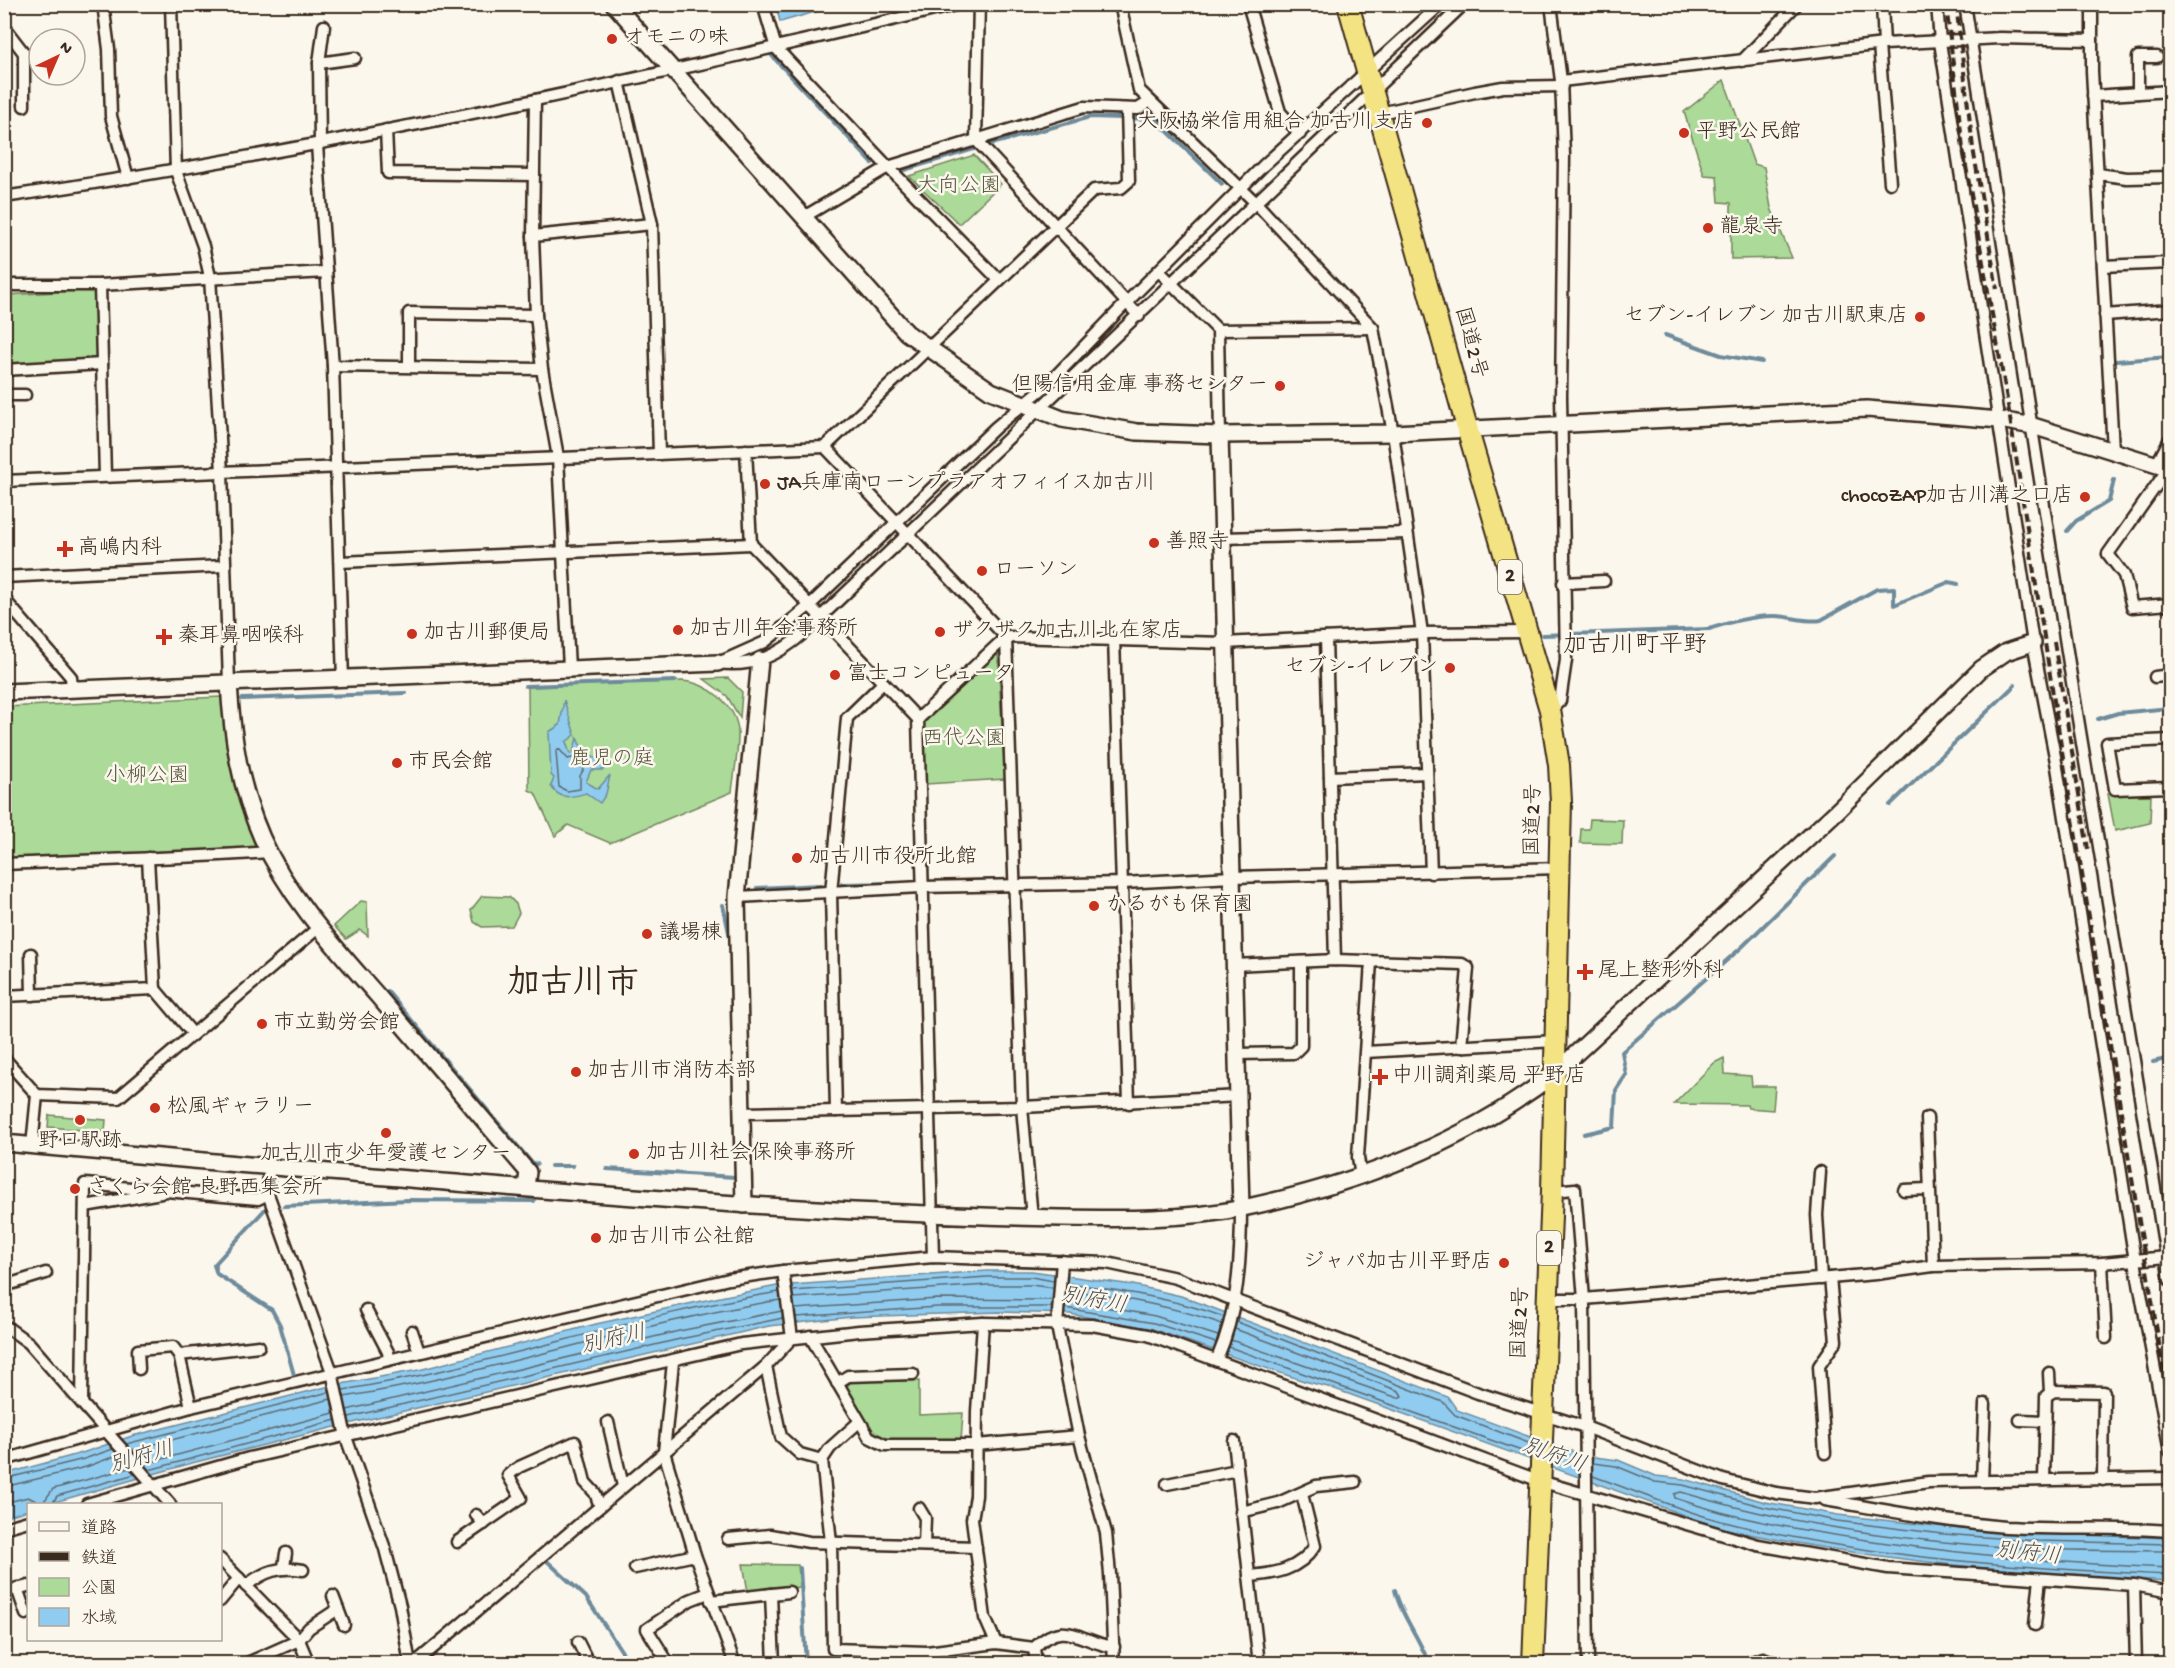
<svg xmlns="http://www.w3.org/2000/svg" width="2175" height="1668" font-family="'Gochi Hand','Klee One',sans-serif">
  <style>
    .green { fill: #abda99; stroke: #73825c; stroke-width: 1.5 }
    .water { fill: #90ccf0; stroke: #6e8b9c; stroke-width: 1.5 }
    .lines { fill: none; stroke-linecap: round; stroke-linejoin: round }
    .shore { stroke: #5d6b72; stroke-width: 1.5 }
    .stream { stroke: #6e8b9c; stroke-width: 4 }
    .street-casing { stroke: #3b2a1e; stroke-width: 15 }
    .secondary-casing { stroke: #3b2a1e; stroke-width: 20 }
    .highway-casing { stroke: #3b2a1e; stroke-width: 24 }
    .street { stroke: #fbf7ec; stroke-width: 10 }
    .secondary { stroke: #fbf7ec; stroke-width: 15 }
    .highway { stroke: #f4e382; stroke-width: 20 }
    .rail { stroke: #3b2a1e; stroke-width: 4; stroke-dasharray: 9 4.5; stroke-linecap: butt }
    .poi-dot { fill: #c8321e; stroke: #fbf7ec; stroke-width: 2 }
    .labels { text-anchor: middle; dominant-baseline: central; stroke-width: 5; stroke-linejoin: round; paint-order: stroke }
    .shield { fill: #fbf7ec; stroke: #75685c; stroke-width: 1.5 }
    .shield-label { font-size: 20px; font-weight: bold; fill: #3b2a1e }
    .poi-label { font-size: 21px; fill: #3b2a1e; stroke: #fbf7ec; text-anchor: start }
    .park-label { font-size: 21px; fill: #57563d; stroke: #fbf7ec }
    .street-label { font-size: 21px; fill: #3b2a1e; stroke: #fbf7ec }
    .water-label { font-size: 22px; font-style: italic; fill: #505252; stroke: #fbf7ec }
    .quarter-label { font-size: 24px; fill: #3b2a1e; stroke: #fbf7ec }
    .town-label { font-size: 33px; font-weight: bold; fill: #3b2a1e; stroke: #fbf7ec }
  </style>
  <rect width="100%" height="100%" fill="#fbf7ec"/>
  <filter id="ink" filterUnits="userSpaceOnUse"><feTurbulence type="fractalNoise" baseFrequency=".0167" numOctaves="2"/><feDisplacementMap in="SourceGraphic" scale="12" xChannelSelector="R" yChannelSelector="G"/><feConvolveMatrix kernelMatrix="1 2 1 2 8 2 1 2 1" color-interpolation-filters="sRGB"/></filter>
  <g filter="url(#ink)">
    <!-- green -->
    <g class="green">
      <path d="M1724,80l30,84 10,3 7,41 21,50 -61,1v-56l-12,-1 -2,-26 -13,-1 -20,-63z"/>
      <path d="M974,155l27,29 -42,40 -50,-48z"/>
      <path d="M92,290l4,5 2,65 -92,5v-70z"/>
      <path d="M998,654l7,125 -79,5 -2,-61z"/>
      <path d="M728,678l14,14 -2,26 -13,-22 -23,-17z"/>
      <path d="M683,681c25,2 53,24 55,50 1,19 -4,42 -6,61l-122,51 -42,-18 -13,11 -20,-43 -6,-3 -1,-103z"/>
      <path d="M221,697l15,85 23,62 -4,5 -250,10 -1,-152z"/>
      <path d="M2108,794l43,1 -1,28 -35,8z"/>
      <path d="M1590,819l33,1 -1,24 -42,-1 1,-14h8z"/>
      <path d="M482,896l27,1 7,7 3,9 -7,13 -30,1 -8,-5 -3,-12z"/>
      <path d="M361,901l6,1 1,34 -8,-6 -14,9 -12,-13z"/>
      <path d="M1724,1058l1,16 26,2 1,10h23l-2,24 -25,-2 -1,-3 -73,-1 40,-41z"/>
      <path d="M49,1115l57,5 -1,12 -57,-5z"/>
      <path d="M853,1380l66,1v34l44,-2 -2,28h-74l-16,-10 -25,-44z"/>
      <path d="M743,1564l55,1 2,22 -52,5z"/>
    </g>
    <!-- water -->
    <g class="water">
      <path d="M776,5h52l1,3 -49,14z"/>
      <path d="M564,700l11,35 -9,7 4,12 3,-1 4,-15c5,16 18,17 28,29l-2,3h-12l-5,12 12,7 12,-14 -4,19 -6,9 -14,-10c-14,4 -26,8 -35,-7l3,-8 -3,-3 -2,-43 11,-7z"/>
      <path d="M987,1271h45l101,14 48,11 267,101 9,13 103,38 34,9 24,3 38,16 28,3 81,23 73,13 143,16 189,7v43c-152,-8 -304,-20 -453,-54l-385,-139 -28,-7 -152,-52 -82,-15 -71,-2 -148,5 -82,9 -438,102 -139,35 -144,41h-20v6l-23,7v-43l77,-21 50,-17 198,-50 89,-16 177,-46 129,-28 52,-10z"/>
    </g>
    <g class="lines">
      <!-- shore -->
      <g class="shore">
        <path d="M559,749l9,10 12,-3 7,7 -7,13v13l-13,2 -8,-4 -3,-35z"/>
        <path d="M1067,1283c54,8 105,15 157,34"/>
        <path d="M1067,1290c53,8 104,15 155,34"/>
        <path d="M792,1291l195,-14h44l23,4"/>
        <path d="M793,1298l195,-13h43l22,3"/>
        <path d="M1066,1300l89,16 63,20"/>
        <path d="M1065,1308l89,15 62,20"/>
        <path d="M795,1309l142,-10 115,1"/>
        <path d="M796,1317l141,-10h115"/>
        <path d="M1237,1322l206,80 12,13 76,29"/>
        <path d="M1231,1340l167,58 4,-2 -3,-5 -164,-62"/>
        <path d="M1229,1347l301,107"/>
        <path d="M343,1390c147,-23 288,-75 436,-98"/>
        <path d="M344,1397c148,-23 289,-74 436,-97"/>
        <path d="M347,1410l332,-79 103,-20"/>
        <path d="M349,1417l331,-78 103,-21"/>
        <path d="M126,1444l203,-52"/>
        <path d="M132,1450l199,-51"/>
        <path d="M1593,1463l23,3 39,16 28,3 81,22 73,14 106,13 95,7 132,3"/>
        <path d="M144,1464l190,-51"/>
        <path d="M149,1470l187,-50"/>
        <path d="M1593,1476c42,15 85,34 128,45 143,37 302,47 449,54"/>
        <path d="M4,1479l80,-20 29,-10"/>
        <path d="M4,1487l82,-20 32,-12"/>
        <path d="M4,1503l24,-6 14,7 11,-15 76,-21"/>
        <path d="M52,1504l5,-8 78,-22"/>
        <path d="M2170,1551c-44,-1 -88,0 -132,-2 -121,-6 -241,-22 -357,-57l-7,2 1,4c63,22 126,32 191,42 101,15 203,24 304,28"/>
      </g>
      <!-- stream -->
      <g class="stream">
        <path d="M772,56l100,107"/>
        <path d="M1132,118l24,2 66,64"/>
        <path d="M988,145l102,-28 31,1"/>
        <path d="M904,170l70,-21"/>
        <path d="M1665,335l56,20 41,7"/>
        <path d="M2116,361l54,-4"/>
        <path d="M2067,531l9,-10 33,-20 5,-21"/>
        <path d="M1483,627l20,1"/>
        <path d="M1543,635l166,-6c22,-7 42,-13 65,-13 16,0 33,7 47,4l56,-31 17,-1v17l55,-23 9,2"/>
        <path d="M525,686l150,-5"/>
        <path d="M242,699l164,-6"/>
        <path d="M2098,719l20,-6 52,-5"/>
        <path d="M1890,805l125,-120"/>
        <path d="M957,881l47,-1"/>
        <path d="M842,884l59,-1"/>
        <path d="M757,888l64,-3"/>
        <path d="M723,905l8,37"/>
        <path d="M387,991l145,172 5,1"/>
        <path d="M2153,1062l17,-4"/>
        <path d="M1584,1134l30,-7 2,-37 10,-15 -4,-23 120,-105 93,-91"/>
        <path d="M551,1166h22"/>
        <path d="M607,1169l128,8 4,-6"/>
        <path d="M268,1206l-54,59 3,9 55,36 8,15 14,50"/>
        <path d="M284,1206l124,-6 126,1"/>
        <path d="M547,1561l39,36 44,67"/>
        <path d="M800,1568l6,96"/>
        <path d="M1395,1590c6,26 25,48 34,74"/>
      </g>
      <!-- street casing -->
      <g class="street-casing">
        <g id="street">
          <path d="M103,4l6,45 2,67 17,62"/>
          <path d="M171,4l5,167 27,75 7,31 12,195 7,211"/>
          <path d="M763,4l13,44 112,119 110,112"/>
          <path d="M979,4l-3,136 163,176"/>
          <path d="M1120,4l19,86 117,113 117,125 20,105 29,200 9,240"/>
          <path d="M1248,4l32,108 20,22"/>
          <path d="M1882,4l2,40"/>
          <path d="M1937,4l3,38 93,601 24,124 78,494 35,191"/>
          <path d="M1965,4l105,666 100,610"/>
          <path d="M2092,4v67l21,379"/>
          <path d="M4,27l20,26v53"/>
          <path d="M1879,45l11,138"/>
          <path d="M1742,61l55,-57"/>
          <path d="M319,63l36,-5"/>
          <path d="M619,81l33,143 7,230"/>
          <path d="M1561,81l323,-37 116,-6 92,2"/>
          <path d="M2138,93v-36h19"/>
          <path d="M2093,96l77,-5"/>
          <path d="M535,100l-2,136 3,79 6,54 16,88 11,211"/>
          <path d="M1380,113l95,-21 28,-5 59,-1"/>
          <path d="M386,130l2,43 146,2"/>
          <path d="M320,144l-1,-81 5,-37"/>
          <path d="M317,145l16,221 10,314"/>
          <path d="M2098,174l29,4 43,-1"/>
          <path d="M4,197c322,-48 640,-118 956,-193"/>
          <path d="M802,218l86,-51 196,-60 54,2 11,-7"/>
          <path d="M533,236l119,-12"/>
          <path d="M2103,266l67,-3"/>
          <path d="M1159,271l59,59 2,105"/>
          <path d="M4,285h96l226,-13"/>
          <path d="M100,285l5,191"/>
          <path d="M2105,315l65,-5"/>
          <path d="M1218,330l155,-2"/>
          <path d="M333,366l209,3"/>
          <path d="M409,366v-53l127,2"/>
          <path d="M4,370l98,-6"/>
          <path d="M4,395h21"/>
          <path d="M825,447l181,190 16,470 10,111"/>
          <path d="M746,450l5,94 167,175 15,538"/>
          <path d="M2156,465l14,-26"/>
          <path d="M2168,469l-60,85 16,21 8,32 38,-3"/>
          <path d="M4,481l821,-34 269,-257 27,-2 8,-7 -2,-72"/>
          <path d="M1223,538l184,-5"/>
          <path d="M340,562l411,-18"/>
          <path d="M4,577l219,-11"/>
          <path d="M1563,583l41,-2"/>
          <path d="M4,599l67,78 1,12"/>
          <path d="M1114,638l15,465"/>
          <path d="M1326,638l9,322"/>
          <path d="M718,663c35,5 61,-8 87,-31l659,-628"/>
          <path d="M718,663l47,-21 44,-36 187,-179 51,-42 80,-83 137,-137 177,-161"/>
          <path d="M2155,677l15,-2"/>
          <path d="M1550,710l10,-9 6,-41 -5,-263 3,-242 -3,-74 -10,-77"/>
          <path d="M918,719l88,-82 218,6 198,-10 104,-1"/>
          <path d="M2170,740l-63,3 8,46 55,-2"/>
          <path d="M1330,777l97,-4"/>
          <path d="M4,864c89,-4 177,-6 265,-12"/>
          <path d="M737,897l184,-10 202,-4 109,-6 327,-9"/>
          <path d="M31,954l1,41"/>
          <path d="M1235,965l100,-5 127,4 6,4 -7,79"/>
          <path d="M155,989l38,45"/>
          <path d="M4,996l151,-7 -7,-131"/>
          <path d="M1366,1052l189,-11"/>
          <path d="M1238,1054l56,-1 7,-7v-84"/>
          <path d="M4,1058l33,37 81,3 200,-170"/>
          <path d="M836,1111l-5,-218 16,-175 36,-35"/>
          <path d="M744,1113l278,-6 218,-11"/>
          <path d="M1927,1118l6,148"/>
          <path d="M32,1146l5,-51"/>
          <path d="M269,1169l-1,25 64,178 14,65 39,112 15,57 10,58"/>
          <path d="M1820,1172l-3,43 4,64"/>
          <path d="M1361,1177l-3,-20 13,-195"/>
          <path d="M1904,1190l24,-1"/>
          <path d="M85,1206l76,-13"/>
          <path d="M1062,1261l-5,65 22,110 27,97 4,41 4,90"/>
          <path d="M2102,1263l4,75"/>
          <path d="M783,1271l9,67"/>
          <path d="M4,1286l42,-13"/>
          <path d="M1548,1299h36l-9,-110 -23,2"/>
          <path d="M366,1310l22,42 1,7"/>
          <path d="M983,1323l-6,88 -1,85 -4,23 13,99 11,25"/>
          <path d="M4,1325l25,18 141,161"/>
          <path d="M412,1331l7,21"/>
          <path d="M810,1336l59,101 16,8h91l103,-9"/>
          <path d="M179,1355l12,52"/>
          <path d="M1217,1359c21,-48 24,-99 24,-151"/>
          <path d="M673,1362l-9,90 31,103 40,109"/>
          <path d="M766,1366l15,71 19,17 22,6 9,82 2,107 94,3 69,-9 38,5c30,-31 45,-6 80,-1"/>
          <path d="M139,1369l-1,-19 35,-3 6,8 80,-9"/>
          <path d="M2049,1373l1,20"/>
          <path d="M837,1383l11,-7 65,-2"/>
          <path d="M82,1403l3,-219 173,15 10,-5"/>
          <path d="M2020,1420l26,1"/>
          <path d="M608,1422l15,64"/>
          <path d="M1234,1441l25,223"/>
          <path d="M1825,1453l-6,-87 17,-25 -6,-63"/>
          <path d="M4,1460l187,-53 538,-128 54,-8 150,-14 174,6 69,15 302,115 107,34 138,53 53,13 39,5 114,-16 241,-4"/>
          <path d="M822,1460l8,-12 29,-26"/>
          <path d="M2044,1480l2,-84 8,-5 50,1 -1,88"/>
          <path d="M1982,1481l3,-77"/>
          <path d="M1167,1484l70,-14"/>
          <path d="M1825,1500c60,10 120,22 181,27 55,3 110,0 164,4"/>
          <path d="M87,1504l162,-46 492,-114 118,-13 124,-8 109,2 56,10 392,146 218,64 130,23 246,17 36,7"/>
          <path d="M919,1508l6,10 -1,27"/>
          <path d="M1241,1512l37,-9 38,-17 39,-4"/>
          <path d="M476,1515l8,9"/>
          <path d="M4,1528l24,-7"/>
          <path d="M728,1539l42,-4 39,7 167,5"/>
          <path d="M457,1542l64,-44 -13,-23 11,-8 56,-25 10,40 10,11 5,13"/>
          <path d="M220,1559l79,81 10,24"/>
          <path d="M284,1567l2,-14"/>
          <path d="M635,1568l60,-13"/>
          <path d="M1249,1576c26,-2 50,-6 66,-30l-13,-52"/>
          <path d="M2134,1585l2,79"/>
          <path d="M246,1586c18,-15 34,-20 57,-16"/>
          <path d="M17,1588l9,26"/>
          <path d="M4,1592l24,-6"/>
          <path d="M771,1594l3,70"/>
          <path d="M333,1596l11,29"/>
          <path d="M220,1601l19,-23"/>
          <path d="M711,1601l78,-9"/>
          <path d="M2035,1625l5,-46"/>
          <path d="M578,1642l11,22"/>
          <path d="M1034,1648l2,16"/>
          <path d="M5,1659l1,5"/>
          <path d="M245,1664l54,-24 10,-12 29,-19"/>
          <path d="M414,1664l352,-298 26,-28"/>
          <path d="M601,1664l5,-2"/>
          <path d="M669,1664l-22,-35 43,-29 18,-7"/>
          <path d="M1588,1664l-4,-365 292,-25 57,-8 169,-3 65,-6"/>
          <path d="M1745,1664l18,-6 15,6"/>
        </g>
      </g>
      <!-- secondary casing -->
      <g class="secondary-casing">
        <g id="secondary">
          <path d="M614,4l293,329 84,58 71,28 75,13 83,3 173,-2 474,-24 133,11 33,6 137,43"/>
          <path d="M1220,435l21,773"/>
          <path d="M229,683c3,54 11,105 33,155 27,60 72,108 115,157 50,59 101,118 151,177l-2,15"/>
          <path d="M4,692l714,-29"/>
          <path d="M4,1143c283,25 566,53 850,68 69,3 138,6 207,7 60,1 123,2 182,-10 110,-23 222,-65 312,-135l283,-263 143,-141 25,-17 27,-9"/>
          <path d="M744,1205l-7,-308 23,-237"/>
          <path d="M2167,1257h3"/>
        </g>
      </g>
      <!-- highway casing -->
      <g class="highway-casing">
        <path id="highway" d="M1348,4l120,427 82,279 9,55 2,37 -9,389 -19,473"/>
      </g>
      <!-- street -->
      <use href="#street" class="street"/>
      <!-- secondary -->
      <use href="#secondary" class="secondary"/>
      <!-- highway -->
      <use href="#highway" class="highway"/>
      <!-- rail -->
      <g class="rail">
        <path d="M1946,4l17,145 44,250 55,353 108,658"/>
        <path d="M1956,4l17,144 24,141"/>
        <path d="M2054,642l34,207"/>
      </g>
    </g>
  </g>
  <!-- markers -->
  <g class="poi-dot">
    <circle cx="612" cy="39" r="6"/>
    <circle cx="1427" cy="123" r="6"/>
    <circle cx="1684" cy="133" r="6"/>
    <circle cx="1708" cy="228" r="6"/>
    <circle cx="1920" cy="317" r="6"/>
    <circle cx="1280" cy="386" r="6"/>
    <circle cx="765" cy="484" r="6"/>
    <circle cx="2085" cy="497" r="6"/>
    <circle cx="1154" cy="543" r="6"/>
    <path d="M62 540h6v6h6v6h-6v6h-6v-6h-6v-6h6z"/>
    <circle cx="982" cy="571" r="6"/>
    <circle cx="678" cy="630" r="6"/>
    <circle cx="940" cy="632" r="6"/>
    <circle cx="412" cy="634" r="6"/>
    <path d="M161 628h6v6h6v6h-6v6h-6v-6h-6v-6h6z"/>
    <circle cx="1450" cy="668" r="6"/>
    <circle cx="835" cy="675" r="6"/>
    <circle cx="397" cy="763" r="6"/>
    <circle cx="797" cy="858" r="6"/>
    <circle cx="1094" cy="906" r="6"/>
    <circle cx="647" cy="934" r="6"/>
    <path d="M1582 963h6v6h6v6h-6v6h-6v-6h-6v-6h6z"/>
    <circle cx="262" cy="1024" r="6"/>
    <circle cx="576" cy="1072" r="6"/>
    <path d="M1377 1068h6v6h6v6h-6v6h-6v-6h-6v-6h6z"/>
    <circle cx="155" cy="1108" r="6"/>
    <circle cx="80" cy="1120" r="6"/>
    <circle cx="386" cy="1133" r="6"/>
    <circle cx="634" cy="1154" r="6"/>
    <circle cx="75" cy="1189" r="6"/>
    <circle cx="596" cy="1238" r="6"/>
    <circle cx="1504" cy="1263" r="6"/>
  </g>
  <g class="labels">
    <!-- shield labels -->
    <g class="shield">
      <rect x="1498" y="560" width="24" height="34" rx="4.5"/>
      <rect x="1537" y="1231" width="24" height="34" rx="4.5"/>
    </g>
    <g class="shield-label">
      <text x="1510" y="577">2</text>
      <text x="1549" y="1248">2</text>
    </g>
    <!-- poi labels -->
    <g class="poi-label">
      <text x="624" y="39">オモニの味</text>
      <text x="1415" y="123" text-anchor="end">大阪協栄信用組合 加古川支店</text>
      <text x="1696" y="133">平野公民館</text>
      <text x="1720" y="228">龍泉寺</text>
      <text x="1908" y="317" text-anchor="end">セブン-イレブン 加古川駅東店</text>
      <text x="1268" y="386" text-anchor="end">但陽信用金庫 事務センター</text>
      <text x="777" y="484">JA兵庫南ローンプラアオフィイス加古川</text>
      <text x="2073" y="497" text-anchor="end">chocoZAP加古川溝之口店</text>
      <text x="1166" y="543">善照寺</text>
      <text x="78" y="549">高嶋内科</text>
      <text x="994" y="571">ローソン</text>
      <text x="690" y="630">加古川年金事務所</text>
      <text x="952" y="632">ザクザク加古川北在家店</text>
      <text x="424" y="634">加古川郵便局</text>
      <text x="178" y="637">秦耳鼻咽喉科</text>
      <text x="1438" y="668" text-anchor="end">セブン-イレブン</text>
      <text x="847" y="675">富士コンピュータ</text>
      <text x="409" y="763">市民会館</text>
      <text x="809" y="858">加古川市役所北館</text>
      <text x="1106" y="906">かるがも保育園</text>
      <text x="659" y="934">議場棟</text>
      <text x="1598" y="972">尾上整形外科</text>
      <text x="274" y="1024">市立勤労会館</text>
      <text x="588" y="1072">加古川市消防本部</text>
      <text x="1392" y="1077">中川調剤薬局 平野店</text>
      <text x="167" y="1108">松風ギャラリー</text>
      <text x="80" y="1142" text-anchor="middle">野口駅跡</text>
      <text x="646" y="1154">加古川社会保険事務所</text>
      <text x="386" y="1155" text-anchor="middle">加古川市少年愛護センター</text>
      <text x="87" y="1189">さくら会館 良野西集会所</text>
      <text x="608" y="1238">加古川市公社館</text>
      <text x="1492" y="1263" text-anchor="end">ジャパ加古川平野店</text>
    </g>
    <!-- park labels -->
    <g class="park-label">
      <text x="959" y="187">大向公園</text>
      <text x="964" y="740">西代公園</text>
      <text x="612" y="760">鹿児の庭</text>
      <text x="147" y="777">小柳公園</text>
    </g>
    <!-- street labels -->
    <g class="street-label">
      <text transform="translate(1469 343) rotate(75)">国道2号</text>
      <text transform="translate(1535 820) rotate(-89)">国道2号</text>
      <text transform="translate(1522 1323) rotate(-88)">国道2号</text>
    </g>
    <!-- water labels -->
    <g class="water-label">
      <text transform="translate(1094 1302) rotate(10)">別府川</text>
      <text transform="translate(614 1341) rotate(-13)">別府川</text>
      <text transform="translate(1554 1457) rotate(19)">別府川</text>
      <text transform="translate(142 1459) rotate(-16)">別府川</text>
      <text transform="translate(2028 1555) rotate(6)">別府川</text>
    </g>
    <!-- quarter labels -->
    <g class="quarter-label">
      <text x="1635" y="646">加古川町平野</text>
    </g>
    <!-- town labels -->
    <g class="town-label">
      <text x="573" y="986">加古川市</text>
    </g>
  </g>
  <!-- margin -->
  <rect width="2175" height="1668" fill="none" stroke="#fbf7ec" stroke-width="24"/>
  <rect x="12" y="12" width="2151" height="1644" fill="none" stroke="#3b2a1e" stroke-width="2" filter="url(#ink)"/>
  <!-- legend -->
  <rect x="27" y="1503" width="195" height="138" fill="#fbf7ec" stroke="#aea59a" stroke-width="1.5"/>
  <rect x="39" y="1522" width="30" height="9" fill="#fbf7ec" stroke="#aea59a" stroke-width="1.5"/>
  <text x="81" y="1533" font-size="18" fill="#3b2a1e">道路</text>
  <rect x="39" y="1552" width="30" height="9" fill="#3b2a1e" stroke="#aea59a" stroke-width="1.5"/>
  <text x="81" y="1563" font-size="18" fill="#3b2a1e">鉄道</text>
  <rect x="39" y="1578" width="30" height="18" fill="#abda99" stroke="#aea59a" stroke-width="1.5"/>
  <text x="81" y="1593" font-size="18" fill="#3b2a1e">公園</text>
  <rect x="39" y="1608" width="30" height="18" fill="#90ccf0" stroke="#aea59a" stroke-width="1.5"/>
  <text x="81" y="1623" font-size="18" fill="#3b2a1e">水域</text>
  <!-- north arrow -->
  <g transform="translate(57 57) rotate(44)"><circle r="28" fill="#fbf7ec" stroke="#aea59a" stroke-width="1.5"/>
  <path d="M0-4.5L10 22L0 15L-10 22Z" fill="#c8321e"/>
  <text y="-9" font-size="16" font-weight="bold" text-anchor="middle" fill="#3b2a1e">N</text>
  </g>
</svg>
